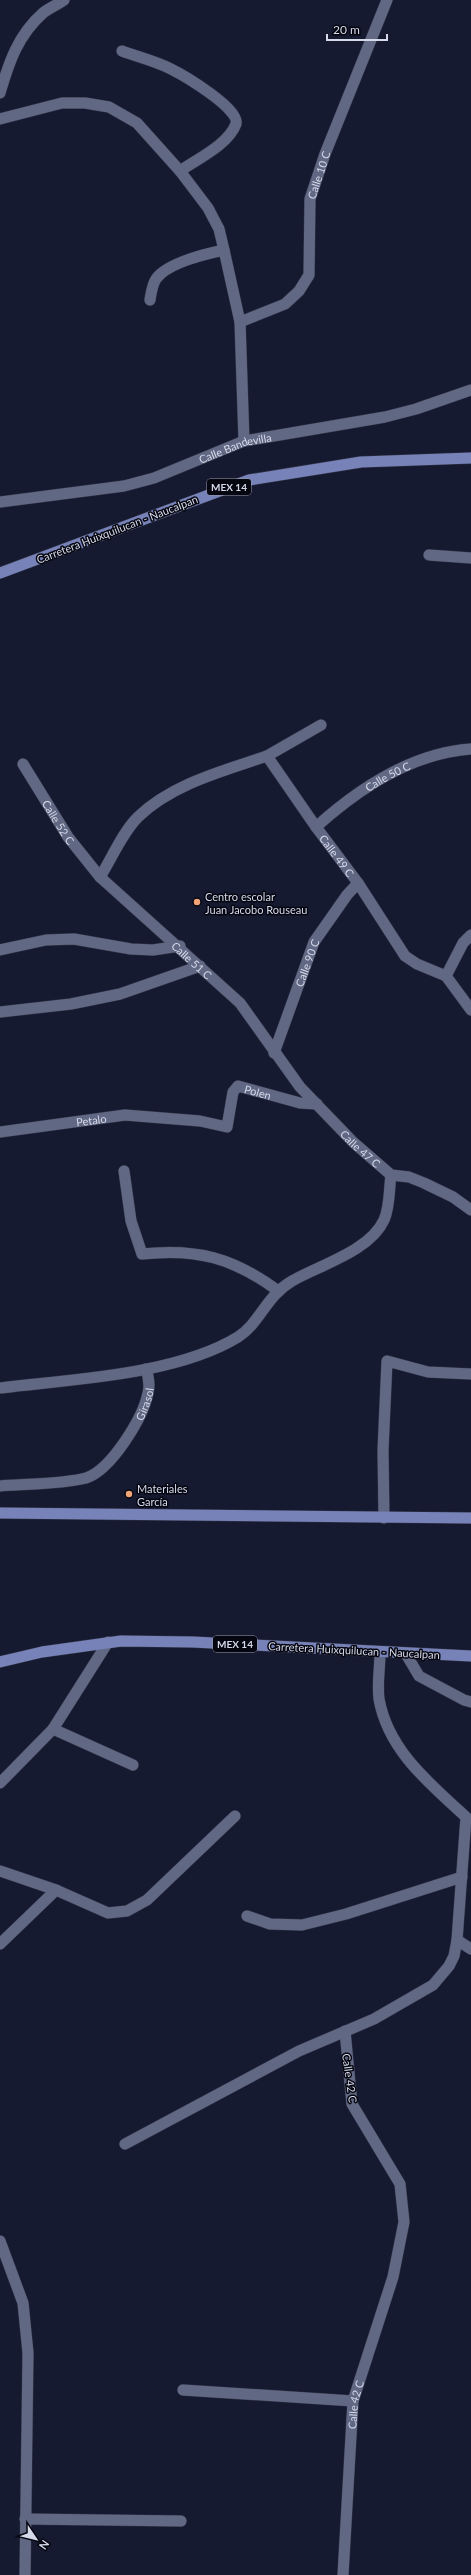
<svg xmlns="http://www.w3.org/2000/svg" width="471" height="2575" font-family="Lato,sans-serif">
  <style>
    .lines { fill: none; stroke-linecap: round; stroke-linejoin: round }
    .minor-casing { stroke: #323446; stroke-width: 12 }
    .primary-casing { stroke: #323446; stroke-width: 12 }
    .minor { stroke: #616884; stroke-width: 11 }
    .primary { stroke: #7682b8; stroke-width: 11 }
    .poi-dot { fill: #efa377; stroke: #050610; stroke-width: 1.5 }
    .labels { text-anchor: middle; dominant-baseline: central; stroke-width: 3; stroke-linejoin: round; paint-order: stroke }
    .shield { fill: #050610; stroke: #979aa8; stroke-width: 1 }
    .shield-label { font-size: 10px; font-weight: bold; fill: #d5d9e9 }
    .street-label { font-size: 11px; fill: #d5d9e9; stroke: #050610 }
    .poi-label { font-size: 11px; fill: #d5d9e9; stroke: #050610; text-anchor: start }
  </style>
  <rect width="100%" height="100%" fill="#161a31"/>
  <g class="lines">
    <!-- minor casing -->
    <g class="minor-casing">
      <g id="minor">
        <path d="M122,51c16,6 33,10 49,18 12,6 70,40 65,55 -8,21 -39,35 -56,47"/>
        <path d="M0,93c9,-31 18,-58 43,-80 6,-5 14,-8 21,-13"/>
        <path d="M0,119l62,-16h23l24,4 28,16 43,48 28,37 11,21 5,21 16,72 4,119"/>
        <path d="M150,300c1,-6 2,-15 6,-21 11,-16 49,-25 68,-29"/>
        <path id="s1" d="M240,322l45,-18 14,-13 10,-16 1,-76 15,-45 62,-154"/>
        <path id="s2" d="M0,502l124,-16 30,-8 90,-37 141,-24 31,-8 55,-19"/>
        <path d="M429,555l42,3"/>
        <path id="s3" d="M321,725l-54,31 49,71 42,56 47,73 12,8 29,12 25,34"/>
        <path id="s4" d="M23,764l45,73 32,40 140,126 60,84 53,55 38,33 18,2 15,6 29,14 18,13"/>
        <path id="s5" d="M316,827c42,-38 96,-74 155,-78"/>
        <path d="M100,877c12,-19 22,-44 38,-60 34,-33 85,-46 129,-61"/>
        <path d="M0,950l46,-10 28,-1 57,10 22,1 27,-4"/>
        <path d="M446,976l17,-33 8,-8"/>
        <path d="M0,1012l71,-8 49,-10 80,-28"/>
        <path id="s6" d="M274,1053l40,-111 33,-47 11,-12"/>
        <path id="s7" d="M0,1132l125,-17 75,6 27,6 6,-35 5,-6 62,17 17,1"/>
        <path d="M124,1171l7,50 11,33c55,-6 91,4 135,36"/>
        <path d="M0,1388c72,-9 176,-13 238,-51 22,-14 28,-41 54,-56 28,-16 78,-30 92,-61 6,-13 5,-31 7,-45"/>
        <path id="s8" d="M0,1486c24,-2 64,-2 86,-8 25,-8 57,-60 62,-85 2,-8 1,-15 -2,-24"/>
        <path d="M384,1518l-1,-68 4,-89 41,11 43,2"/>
        <path d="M406,1654l13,22 45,24 7,2"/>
        <path d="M53,1729l80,36"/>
        <path d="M0,1783l53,-54 55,-87"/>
        <path d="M0,1871l56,19 -56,54"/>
        <path d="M56,1890l52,23 19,-2 20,-11 88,-84"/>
        <path d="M247,1916l23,8 32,1 44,-11 116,-37"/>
        <path d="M457,1940l14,9"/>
        <path d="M125,2144l174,-93 75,-32 59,-34 16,-19 5,-10 3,-16 9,-123c-37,-34 -78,-67 -87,-118 -2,-15 1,-32 1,-46"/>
        <path d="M0,2241l23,62 5,50 -3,222"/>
        <path d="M183,2390l170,11"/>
        <path d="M25,2519l156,2"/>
        <path id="s9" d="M343,2575l10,-174 40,-124 11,-55 -4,-38 -48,-80 -7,-73"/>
      </g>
    </g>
    <!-- primary casing -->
    <g class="primary-casing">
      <g id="primary">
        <path d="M0,573l249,-93 112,-18 110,-4"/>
        <path d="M0,1513l471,5"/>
        <path d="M0,1662l42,-10 79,-11 72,1 278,14"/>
      </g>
    </g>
    <!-- minor -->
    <use href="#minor" class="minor"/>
    <!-- primary -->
    <use href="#primary" class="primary"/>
  </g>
  <!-- markers -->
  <g class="poi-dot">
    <circle cx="197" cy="902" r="4"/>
    <circle cx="129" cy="1494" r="4"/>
  </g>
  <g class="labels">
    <!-- shield labels -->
    <g class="shield">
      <rect x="207" y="479" width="44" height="16" rx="3"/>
      <rect x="213" y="1636" width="44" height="16" rx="3"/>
    </g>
    <g class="shield-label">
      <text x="229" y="487">MEX 14</text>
      <text x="235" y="1644">MEX 14</text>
    </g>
    <!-- street labels -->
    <g class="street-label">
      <text stroke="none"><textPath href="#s1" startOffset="188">Calle 10 C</textPath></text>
      <text stroke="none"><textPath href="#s2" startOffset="243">Calle Bandevilla</textPath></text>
      <text transform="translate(117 529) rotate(-21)">Carretera Huixquilucan - Naucalpan</text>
      <text stroke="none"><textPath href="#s5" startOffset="88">Calle 50 C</textPath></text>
      <text stroke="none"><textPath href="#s4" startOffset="68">Calle 52 C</textPath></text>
      <text stroke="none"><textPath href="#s3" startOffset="184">Calle 49 C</textPath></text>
      <text stroke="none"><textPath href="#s4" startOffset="261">Calle 51 C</textPath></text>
      <text stroke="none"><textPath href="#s6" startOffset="96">Calle 90 C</textPath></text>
      <text stroke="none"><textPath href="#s7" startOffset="293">Polen</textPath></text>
      <text stroke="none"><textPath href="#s7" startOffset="92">Petalo</textPath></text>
      <text stroke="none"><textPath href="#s4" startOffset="515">Calle 47 C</textPath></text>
      <text stroke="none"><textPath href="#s8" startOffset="183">Girasol</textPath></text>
      <text transform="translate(354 1650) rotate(3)">Carretera Huixquilucan - Naucalpan</text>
      <text transform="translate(350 2078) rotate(82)">Calle 42 C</text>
      <text stroke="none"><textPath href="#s9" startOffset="171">Calle 42 C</textPath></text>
    </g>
    <!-- poi labels -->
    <g class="poi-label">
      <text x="205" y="896">Centro escolar<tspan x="205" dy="13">Juan Jacobo Rouseau</tspan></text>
      <text x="137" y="1488">Materiales<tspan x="137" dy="13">García</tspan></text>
    </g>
  </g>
  <!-- north arrow -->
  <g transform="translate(36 2539) rotate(125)" stroke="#050610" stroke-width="3" paint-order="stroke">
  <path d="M0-3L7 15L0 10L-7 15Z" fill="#d5d9e9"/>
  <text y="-6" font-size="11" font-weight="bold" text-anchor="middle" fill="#d5d9e9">N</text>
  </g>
  <!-- scale -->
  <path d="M327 34v6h60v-6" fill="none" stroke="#d5d9e9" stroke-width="2"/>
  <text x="333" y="34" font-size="12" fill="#d5d9e9" stroke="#050610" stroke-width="3" paint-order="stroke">20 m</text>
</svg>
